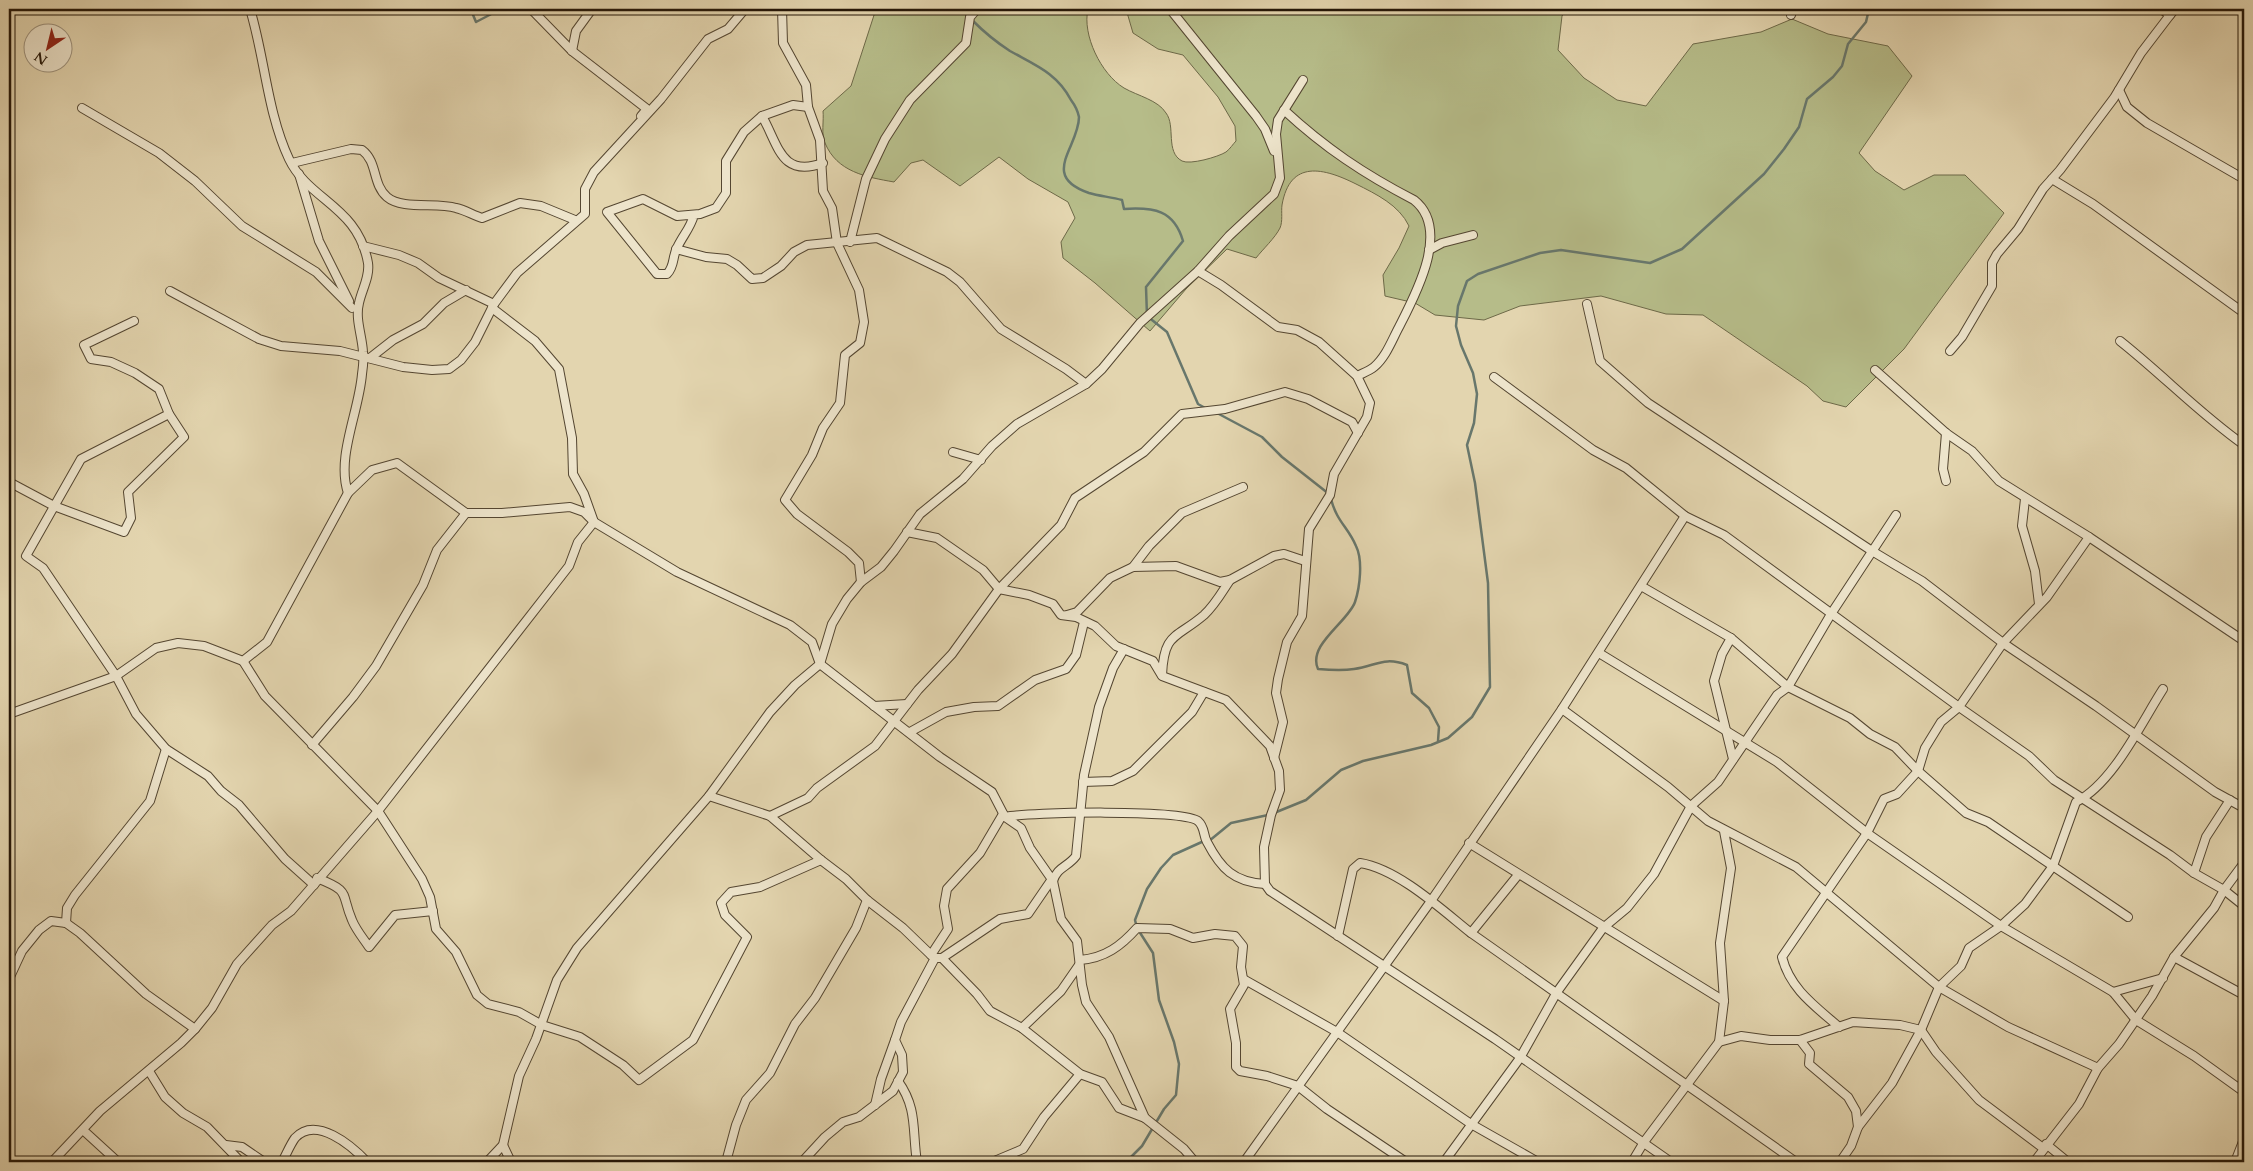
<svg xmlns="http://www.w3.org/2000/svg" width="2253" height="1171" font-family="Cardo,serif">
  <style>
    .green { fill: #b6bc89; stroke: #6d6948 }
    .lines { fill: none; stroke-linecap: round; stroke-linejoin: round }
    .stream { stroke: #68776c; stroke-width: 2.5 }
    .minor-casing { stroke: #544631; stroke-width: 10 }
    .minor { stroke: #ede4cb; stroke-width: 8 }
  </style>
  <rect width="100%" height="100%" fill="#e3d5af"/>
  <filter id="stains"><feTurbulence type="fractalNoise" baseFrequency=".004" numOctaves="4"/><feColorMatrix values="0 0 0 0 .2 0 0 0 0 .09 0 0 0 0 .02 0 0 0 .5 -.17"/></filter>
  <radialGradient id="worn" r=".72"><stop offset=".6" stop-color="#630" stop-opacity="0"/><stop offset="1" stop-color="#630" stop-opacity=".3"/></radialGradient>
  <!-- green -->
  <path class="green" d="M876,9h212c-6,26 13,65 36,79 14,8 34,12 42,25 10,13 -1,39 16,48 8,4 36,-4 44,-9 4,-3 7,-8 10,-11l-1,-15 -17,-29 -35,-42 -25,-6 -25,-16 -7,-24h440l-4,7 -4,34 26,28 33,22 29,6 47,-62 68,-12 31,-13 36,15 60,12 24,30 -53,77 16,18 29,19 30,-15h31l39,38 -100,136 -58,58 -23,-6 -16,-15 -104,-71 -37,-1 -65,-18 -81,10 -36,14 -49,-5 -20,-12 -30,-7 -2,-21 16,-27 10,-22c-10,-21 -33,-32 -53,-42 -32,-16 -66,-25 -74,21 -1,7 1,16 -2,23 -5,10 -17,21 -24,30l-29,-9 -41,40 -36,42 -55,-48 -32,-25 -2,-16 14,-24 -7,-16 -40,-23 -29,-22 -39,29 -37,-26 -12,3 -17,19c-28,-5 -57,-10 -69,-39 -4,-8 -1,-23 -2,-32l28,-25z"/>
  <g class="lines">
    <!-- stream -->
    <g class="stream">
      <path d="M468,9l3,1 5,12 25,-13"/>
      <path d="M961,9l7,7"/>
      <path d="M972,20c12,12 24,22 38,31 25,14 47,22 61,49 3,4 7,12 8,17 0,30 -40,59 10,76 10,3 22,4 33,7l2,9c30,-2 50,1 59,32l-37,46 1,29 20,16 31,72 9,5"/>
      <path d="M1217,413l45,24 20,20 47,37"/>
      <path d="M1331,499c6,23 17,28 25,47 7,14 4,41 -1,56 -7,20 -48,43 -37,67 11,1 24,2 36,0 22,-3 30,-13 53,-4l5,28 17,15 10,19 -1,14"/>
      <path d="M1274,813l32,-13 35,-30 22,-9 68,-16 17,-7 24,-21 18,-30 -2,-104 -13,-100 -8,-38 7,-22 3,-29 -4,-21 -12,-28 -5,-19 2,-20 9,-25 11,-7 62,-21 21,-3 89,13 32,-14 82,-75 20,-25 15,-22 8,-28 26,-22 9,-11 6,-22 18,-22 3,-13"/>
      <path d="M1209,841l22,-18 37,-8"/>
      <path d="M1126,1162l16,-16 22,-37 12,-14 3,-31 -5,-22 -15,-42 -6,-47 -16,-25 -2,-8 12,-31 14,-21 12,-13 31,-14"/>
    </g>
    <!-- minor casing -->
    <g class="minor-casing">
      <g id="minor">
        <path d="M250,9c15,49 17,103 39,150 20,42 69,47 79,104 2,14 -6,26 -9,40 -4,16 3,32 4,49 1,7 0,15 -1,22 -3,38 -26,83 -14,119l24,-23 25,-7 69,50h36l68,-6 14,5 10,10 83,50 113,53 22,17 8,22 120,93 52,35 13,25 16,11 9,20 23,33 8,38 16,22 5,44 4,17 23,35 36,81 39,31 11,13"/>
        <path d="M531,9l41,42 75,58 -6,7"/>
        <path d="M782,9l1,34 23,42 2,22 12,33 3,51 9,17 5,35 22,47 5,32 -4,21 -15,12 -5,48 -17,25 -11,27 -27,45 12,14 51,38 11,11 2,19"/>
        <path d="M1170,9l86,107 9,13 9,22"/>
        <path d="M2161,9l9,6 5,-6"/>
        <path d="M1791,15l2,-6"/>
        <path d="M572,51l4,-20 16,-22"/>
        <path d="M2119,90l8,17 20,16 97,56"/>
        <path d="M82,108l77,45 36,28 47,45 74,46 36,36"/>
        <path d="M1284,110c41,38 80,64 130,90 37,29 2,94 -15,127 -7,13 -13,30 -25,40 -5,4 -11,6 -17,9"/>
        <path d="M762,116c17,30 19,62 61,47"/>
        <path d="M292,163l59,-14 11,1c16,12 10,34 25,47 15,13 50,5 69,11 9,2 17,7 26,10l38,-15 21,3 34,14"/>
        <path d="M299,174l20,67 30,60"/>
        <path d="M2052,179l41,25 151,109"/>
        <path d="M694,215c-4,14 -11,20 -17,33 -5,9 -2,18 -10,26h-10l-50,-62 36,-13 34,17 23,-2 16,-6 10,-15v-32l18,-29 18,-16 31,-11 15,2"/>
        <path d="M850,242l16,-63 19,-40 25,-39 56,-57 4,-26 7,-8"/>
        <path d="M363,246l36,9 19,8 21,15 55,26"/>
        <path d="M676,249l30,8 21,2 10,6 15,14 11,-1 18,-12 13,-14 13,-7 70,-7 70,34 13,10 41,47 65,40 20,15"/>
        <path d="M1429,250l13,-7 31,-8"/>
        <path d="M1198,271l23,14 57,42 19,3 22,12 38,34 13,27 -3,14 -33,57 -4,21 -21,34 -7,87 -15,26 -9,37 -2,14 7,29 -9,36"/>
        <path d="M170,291l89,48 22,7 59,5 63,16 29,3 17,-1 12,-9 14,-18 19,-38 23,-31 68,-59v-25l9,-17 67,-73 47,-60 20,-10 17,-20"/>
        <path d="M1587,304l13,57 48,42 224,148 50,30 81,62 93,63 119,86 29,16"/>
        <path d="M2120,341c43,34 80,73 124,104"/>
        <path d="M1950,351l12,-14 30,-51v-23l5,-9 21,-25 25,-40 17,-19 54,-72 27,-45 29,-38"/>
        <path d="M370,358l23,-18 30,-16 21,-21 22,-13"/>
        <path d="M1875,370l71,63 26,18 27,30 90,56 155,104"/>
        <path d="M1494,377l99,73 33,18 59,48 39,19 235,172 -18,15 -16,26 -7,23 -21,23 -13,5 -17,34 -85,124c8,32 33,49 57,70"/>
        <path d="M169,414l-88,45 -55,97 17,12 73,108 20,38 30,35 42,27 13,15 18,14 46,54 29,26"/>
        <path d="M953,452l28,8"/>
        <path d="M1946,481l-3,-12 3,-36"/>
        <path d="M9,482l45,24 70,26 7,-14 -3,-26 56,-55 -15,-23 -10,-25 -24,-16 -24,-11 -20,-3 -7,-14 50,-24"/>
        <path d="M2025,499l-3,27 13,45 4,33"/>
        <path d="M907,532l30,6 46,32 16,19 30,6 24,9 8,11 15,2 19,9 21,20 37,15 9,15 64,24 44,46 9,25 1,19 -9,25 -7,32 1,37 5,7 225,148 176,123"/>
        <path d="M2089,537l-42,60 -44,46 -44,64 70,49 25,24 116,75 24,18 30,17 20,16"/>
        <path d="M1133,567l16,-21 33,-33 61,-26"/>
        <path d="M1641,586l90,52 -9,16 -8,27 19,78"/>
        <path d="M1067,615l10,-3 33,-34 23,-11 43,-1 44,16 10,-2 44,-24 10,-2 21,7"/>
        <path d="M1731,638l57,49 62,31 20,16 25,13 23,24 48,42 22,9 140,95"/>
        <path d="M1599,653l178,109 90,71 134,93 112,66 23,28 58,36 50,36"/>
        <path d="M243,661l22,35 113,115 44,68 8,18 6,32 20,23 21,43 11,9 31,8 23,13 38,12 43,28 16,15 54,-40 54,-103 -22,-22 -4,-12 10,-11 29,-5 61,-27"/>
        <path d="M1162,675c2,-43 14,-36 42,-60 11,-10 18,-23 26,-35"/>
        <path d="M874,706l33,-2"/>
        <path d="M1562,709l106,78 40,34 88,46 143,120 69,40 90,41"/>
        <path d="M9,714l107,-38 40,-28 22,-5 26,3 39,15 24,-19 81,-149"/>
        <path d="M910,732l36,-20 28,-5 24,-1 37,-26 31,-11 10,-14 8,-33"/>
        <path d="M312,745l41,-48 23,-31 47,-81 14,-35 29,-37"/>
        <path d="M1083,782l29,-1 21,-10 59,-59 12,-20"/>
        <path d="M709,796l61,20 51,44 25,19 21,21 36,28 28,27 4,3h7l35,36 13,17 32,17 58,46 22,8 17,26 26,10"/>
        <path d="M770,816l38,-18 9,-10 58,-42 43,-56 34,-36 47,-65 62,-64 14,-27 69,-46 38,-38 43,-5 60,-17 23,7 44,23 6,11"/>
        <path d="M1005,817c25,-5 177,-8 193,4 7,6 5,14 9,21 14,27 27,40 58,42"/>
        <path d="M1469,843l255,158"/>
        <path d="M2194,873l12,-36 24,-37"/>
        <path d="M317,878c35,14 23,14 35,42 4,10 11,18 17,27l26,-32 38,-4"/>
        <path d="M1053,881c4,-14 15,-14 23,-25l8,-81 15,-68 14,-39 11,-19"/>
        <path d="M66,923l1,-15 8,-13 75,-94 16,-52"/>
        <path d="M1471,933l47,-58"/>
        <path d="M1338,936l15,-67 7,-6c38,6 81,46 111,70l325,229"/>
        <path d="M931,955l17,-26 -4,-23 3,-17 33,-36 23,-39"/>
        <path d="M2174,957l70,38"/>
        <path d="M942,958l58,-39 28,-5 24,-35"/>
        <path d="M1080,960c25,-2 41,-14 57,-32l33,1 23,9 22,-4 20,2 8,10 -2,21 3,18 -14,24 6,34v24l4,4 27,5 31,10 29,23 79,53"/>
        <path d="M9,979l13,-28 17,-21 12,-9 15,2 14,10 66,61 49,35"/>
        <path d="M1245,980l92,52 134,92 67,38"/>
        <path d="M2113,992l50,-14"/>
        <path d="M1022,1028l39,-37 18,-26"/>
        <path d="M1800,1040l10,13 -1,11 39,33 8,14 2,16"/>
        <path d="M1719,1042l22,-6 29,4h30l53,-18 47,3 21,5 15,22 43,48 64,48"/>
        <path d="M149,1071l16,26 18,16 24,14 34,35"/>
        <path d="M898,1081c20,28 14,50 19,81"/>
        <path d="M875,1105l6,-26 14,-39"/>
        <path d="M83,1130l35,32"/>
        <path d="M2046,1144l22,18"/>
        <path d="M226,1145l16,2 22,15"/>
        <path d="M503,1145l8,17"/>
        <path d="M52,1162l48,-51 81,-68 14,-14 17,-21 25,-44 35,-39 19,-14 87,-100 191,-245 9,-24 16,-20 -10,-28 -11,-20 -1,-36 -13,-69 -24,-28 -43,-33"/>
        <path d="M282,1162c4,-7 8,-17 13,-24 21,-23 57,8 72,24"/>
        <path d="M487,1162l16,-17 16,-69 17,-37 21,-59 20,-32 132,-152 61,-84 25,-27 25,-21 12,-40 15,-25 14,-17 20,-15 13,-16 26,-37 43,-35 29,-33 25,-22 69,-40 16,-15 38,-46 58,-52 31,-35 45,-42 6,-16 -4,-44 2,-14 25,-40"/>
        <path d="M726,1162l10,-37 10,-25 24,-27 25,-49 20,-26 41,-70 11,-28"/>
        <path d="M802,1162l23,-25 18,-15 16,-5 34,-26 10,-19 -1,-17 -7,-15 6,-18 34,-64"/>
        <path d="M992,1162l31,-13 21,-32 36,-43"/>
        <path d="M1244,1162l187,-261 131,-192 123,-193"/>
        <path d="M1444,1162l76,-104 37,-66 46,-64 24,-20 27,-34 37,-68 27,-24 59,-87 11,-8 43,-73 65,-99"/>
        <path d="M1632,1162l12,-20 75,-100 5,-41 -4,-58 11,-75 -7,-37"/>
        <path d="M1840,1162l11,-16 7,-19 34,-44 29,-53 18,-43 22,-21 8,-18 32,-22 24,-22 28,-38 23,-64c37,-19 64,-77 87,-113"/>
        <path d="M2034,1162l45,-58 19,-36 21,-24 33,-48 22,-39 40,-49 10,-18 20,-27"/>
        <path d="M2235,1162l9,-23"/>
      </g>
    </g>
    <!-- minor -->
    <use href="#minor" class="minor"/>
  </g>
  <!-- margin -->
  <rect width="2253" height="1171" fill="none" stroke="#e3d5af" stroke-width="30"/>
  <rect x="10" y="10" width="2233" height="1151" fill="none" stroke="#241607" stroke-width="2.5"/>
  <rect x="15" y="15" width="2223" height="1141" fill="none" stroke="#241607"/>
  <!-- north arrow -->
  <g transform="translate(48 48) rotate(215)"><circle r="24" fill="#ede4cb" stroke="#9d927d"/>
  <path d="M0-4L9 19L0 12L-9 19Z" fill="#8f2418"/>
  <text y="-8" font-size="14" font-weight="bold" text-anchor="middle" fill="#241607">N</text>
  </g>
  <rect width="100%" height="100%" filter="url(#stains)"/>
  <rect width="100%" height="100%" fill="url(#worn)"/>
</svg>
